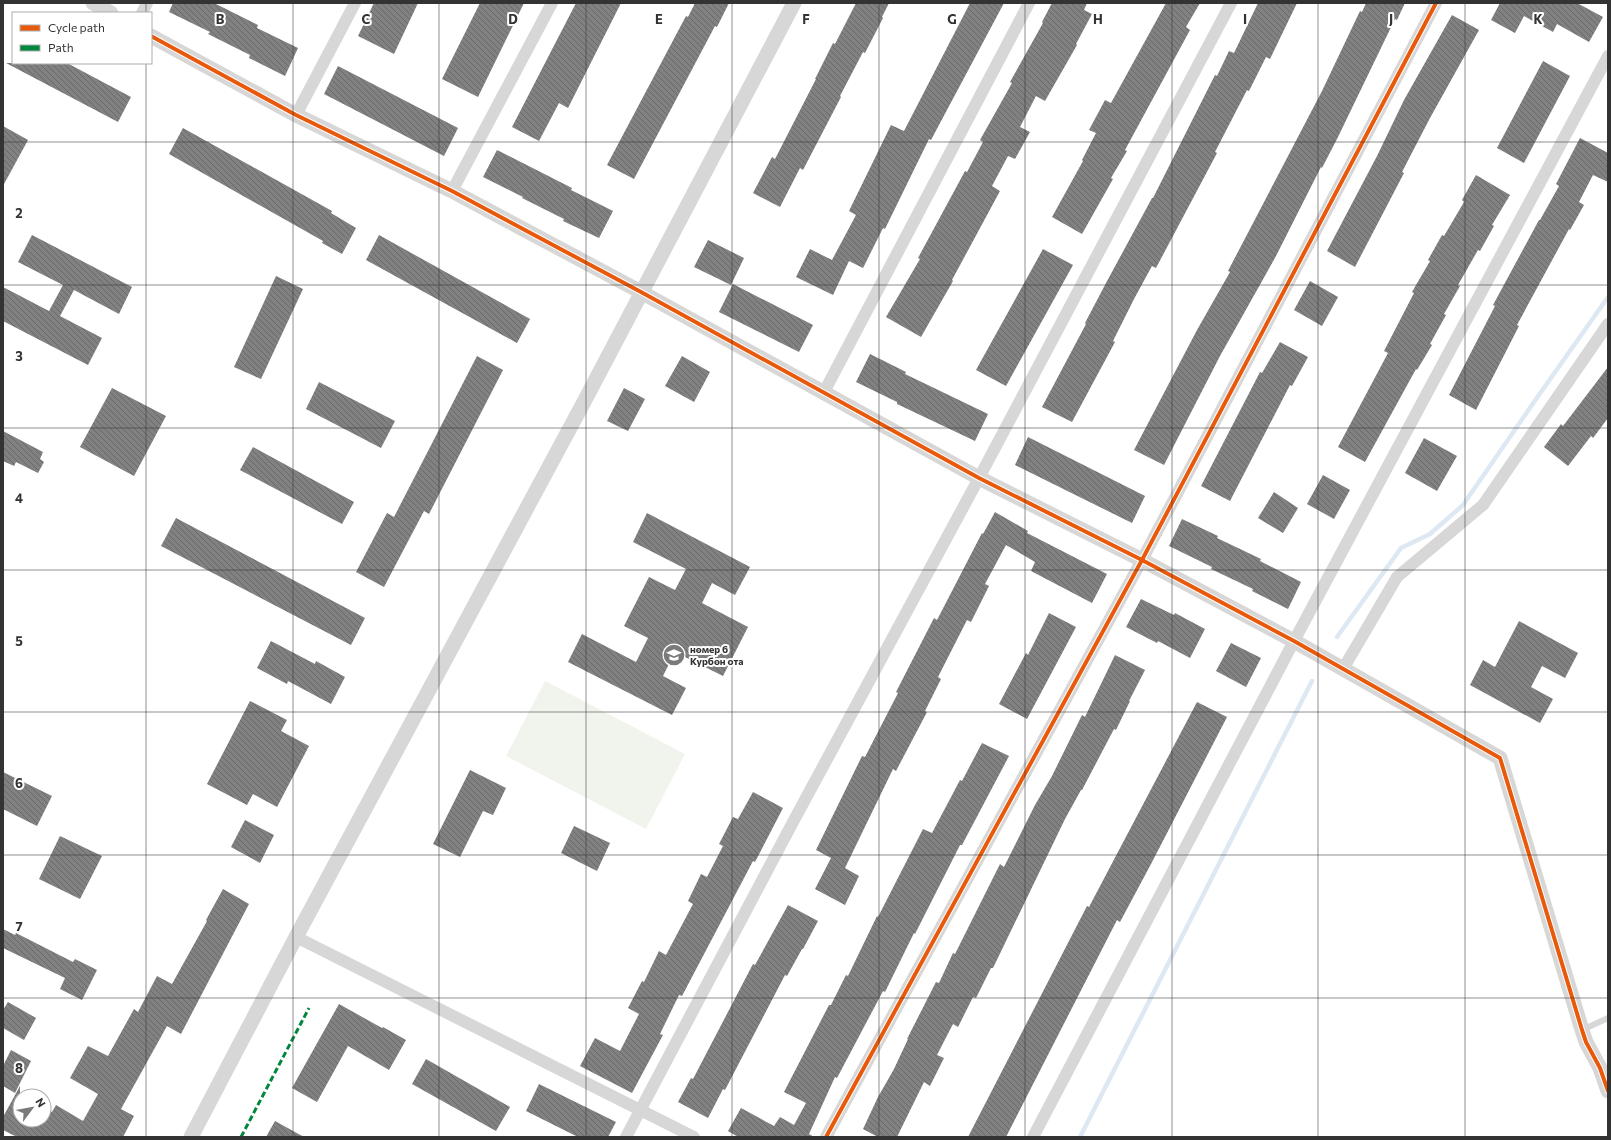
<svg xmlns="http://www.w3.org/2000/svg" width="1611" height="1140" font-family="Commissioner,sans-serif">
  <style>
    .park { fill: #f0f4ed }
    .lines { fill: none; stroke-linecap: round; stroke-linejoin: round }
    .stream { stroke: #dee8f2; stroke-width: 4.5 }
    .building { fill: url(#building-back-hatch) }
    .service { stroke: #d7d7d7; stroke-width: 6 }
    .minor { stroke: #d7d7d7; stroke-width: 12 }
    .tertiary { stroke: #d7d7d7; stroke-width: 15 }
    .quiet { stroke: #00873e; stroke-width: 3; stroke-dasharray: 6 3; stroke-linecap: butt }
    .cycleway-casing { stroke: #fff; stroke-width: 6 }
    .cycleway { stroke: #e8590c; stroke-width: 4 }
    .grid { fill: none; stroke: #333; stroke-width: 1; stroke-opacity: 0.55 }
    .labels { text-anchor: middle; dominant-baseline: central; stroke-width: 4; stroke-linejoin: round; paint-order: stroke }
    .poi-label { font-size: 10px; font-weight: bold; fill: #333; stroke: #fff; text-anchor: start }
    .grid-label { font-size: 13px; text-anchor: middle; font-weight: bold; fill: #333; stroke: #fff; stroke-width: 4; stroke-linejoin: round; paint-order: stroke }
  </style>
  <defs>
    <pattern id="building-back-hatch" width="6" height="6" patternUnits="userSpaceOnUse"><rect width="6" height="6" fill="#818181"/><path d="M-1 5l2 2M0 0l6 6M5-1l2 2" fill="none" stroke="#6a6a6a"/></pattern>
  </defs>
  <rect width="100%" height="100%" fill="#fff"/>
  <!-- park -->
  <path class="park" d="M545,681l140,73 -39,75 -140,-73z"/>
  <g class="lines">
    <!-- stream -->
    <g class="stream">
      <path d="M1337,637l64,-89 29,-14 33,-29 71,-103 74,-105"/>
      <path d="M1080,1137l232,-456"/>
    </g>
  </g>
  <!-- building -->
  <g class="building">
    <path d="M173,3h41l44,22 -1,3 41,20 -13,28 -36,-18 1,-3 -42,-21 2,-2 -41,-20z"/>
    <path d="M374,3h44l-24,51 -36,-18z"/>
    <path d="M480,3h44l-46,94 -36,-18z"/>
    <path d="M576,3h45l-53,105 -9,-5 -20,38 -27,-14z"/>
    <path d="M695,3h34l-12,24 -2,-1 -81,153 -27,-14 79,-149 2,1z"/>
    <path d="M856,3h33l-7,14 1,1 -18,35 -2,-1 -23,44 1,1 -38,73 -3,-2 -20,39 -27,-14 19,-36 3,2 41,-80h-1l18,-36 2,1z"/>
    <path d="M970,3h34l-73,137 -2,-1 -44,90 -2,-1 -20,40 -14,-7 -16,34 -37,-18 14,-28 22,11 24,-45 -7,-4 42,-86 13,6z"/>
    <path d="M1052,3h35l-3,7 8,4 -16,30 1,1 -32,56 -9,-5 -16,31 10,5 -15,27 -7,-3 -16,30 8,5 -48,89 1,1 -32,56 -35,-20 34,-58 -2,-1 47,-87 2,1 16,-30 -3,-2 32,-57 -2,-1 33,-59 -1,-1z"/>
    <path d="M1166,3h34l-14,24 4,3 -65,120 2,1 -16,27 2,1 -31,55 -30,-17 31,-56 -1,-1 14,-27 -7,-3 16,-30 6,3z"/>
    <path d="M1258,3h39l-27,56 -4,-2 -17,34 -2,-1 -32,62 2,1 -61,115 -4,-2 -18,33 -21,42 2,1 -43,80 -30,-15 44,-83 -1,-1 21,-40 46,-85h1l62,-123 2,1 12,-25 5,2z"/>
    <path d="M1366,3h39l-8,17 -2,-1 -58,120 -15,29 -1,-1 -45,89 -56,100 -56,109 -30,-15 63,-120 33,-58 -2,-1 94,-180 38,-80 2,1z"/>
    <path d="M1500,3h77l26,14 -14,25 -32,-18 -4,8 -29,-16 -9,17 -24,-13z"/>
    <path d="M1452,15l27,15 -49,88 -28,54 2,1 -49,94 -28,-16 50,-95 27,-56z"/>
    <path d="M1543,61l27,15 -46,87 -27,-15z"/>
    <path d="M6,63h61l64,34 -13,25z"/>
    <path d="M338,66l120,62 -14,28 -120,-62z"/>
    <path d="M3,126l25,14 -25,46z"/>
    <path d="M183,128l149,83 -1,2 25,15 -14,26 -20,-11 1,-2 -154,-87z"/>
    <path d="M1580,138l28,15v29l-15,-7 -14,27 5,3 -14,25 -1,-1 -52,96 2,1 -43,84 -27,-15 46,-89 -2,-1 46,-85h1l19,-34 -3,-2z"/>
    <path d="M497,150l75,38 -1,2 42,21 -14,27 -36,-17 1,-2 -42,-21 1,-1 -40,-20z"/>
    <path d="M1476,175l34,20 -18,30 2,1 -14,25 -2,-1 -20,35 2,1 -16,28 2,1 -16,29 2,1 -15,25 -1,-1 -51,93 -27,-15 50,-94 -4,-2 30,-58 -2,-1 18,-31 -2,-1 14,-25 2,1 20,-34 -2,-2z"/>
    <path d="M32,235l100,52 -13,27 -45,-24 -14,26 42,22 -14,27 -85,-44v-34l46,24 14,-26 -45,-23z"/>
    <path d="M379,235l151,84 -13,24 -151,-83z"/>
    <path d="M708,240l36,18 -13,27 -37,-18z"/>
    <path d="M1043,249l30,16 -67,121 -30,-16z"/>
    <path d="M276,276l27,13 -42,90 -27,-12z"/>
    <path d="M1310,281l28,16 -16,29 -28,-16z"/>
    <path d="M733,284l80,41 -14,27 -80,-40z"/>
    <path d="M1280,342l28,15 -16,29 -2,-1 -60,116 -29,-15 59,-114 2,1z"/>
    <path d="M870,354l36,18 -1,2 83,40 -13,27 -78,-37v-2l-41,-20z"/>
    <path d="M477,356l26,14 -74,144 -5,-3 -40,76 -28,-15 31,-59 7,4z"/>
    <path d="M682,356l28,16 -16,30 -29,-16z"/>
    <path d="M1608,367v51l-15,20 -2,-2 -23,30 -24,-19 17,-23 2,2z"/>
    <path d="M319,382l76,39 -14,27 -75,-39z"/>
    <path d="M112,388l54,28 -32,60 -54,-29z"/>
    <path d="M624,388l21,11 -17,32 -21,-10z"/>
    <path d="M3,431l40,21 -3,7 4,3 -6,11 -22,-11 -2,4 -11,-5z"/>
    <path d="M1028,437l117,59 -13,27 -117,-58z"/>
    <path d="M1424,438l33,18 -20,35 -32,-18z"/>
    <path d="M253,447l101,55 -12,22 -102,-54z"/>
    <path d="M1323,475l27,15 -16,29 -27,-15z"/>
    <path d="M1274,492l24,16 -15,25 -25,-15z"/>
    <path d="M995,512l33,19 -1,2 80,41 -15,29 -61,-32 4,-9 -29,-17 -21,39 4,2 -18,36 -4,-2 -29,57 3,2 -16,32 2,1 -31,59 -3,-2 -48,99 14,8 -14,29 -30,-16 16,-31 -15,-8 46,-94 3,1 33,-64 -2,-1 38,-74 3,2 45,-87 1,1z"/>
    <path d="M647,513l103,54 -15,28 -23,-12 -10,20 46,24 -25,49 -48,-24 -12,24 23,12 -14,27 -104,-53 14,-28 54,28 12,-24 -24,-12 25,-49 26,13 11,-21 -53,-27z"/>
    <path d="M176,518l189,100 -14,27 -190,-99z"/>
    <path d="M1182,519l36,17 -1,2 44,21 -1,2 41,21 -13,27 -36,-18 1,-2 -42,-20 1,-2 -43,-21z"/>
    <path d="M1141,599l33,16 1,-2 30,16 -15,29 -32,-17 -1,2 -31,-16z"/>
    <path d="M1049,613l27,14 -49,92 -28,-15 27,-51 2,2z"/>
    <path d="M1519,621l59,32 -13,25 -23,-12 -11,21 22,12 -13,24 -70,-38 13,-25 12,7z"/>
    <path d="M271,641l44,23 1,-3 29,16 -14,27 -43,-23 -1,3 -30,-16z"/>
    <path d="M1231,643l30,15 -15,29 -30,-16z"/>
    <path d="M1115,655l30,15 -16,31h1l-14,29 -2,-1 -32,61h-1l-16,29 -72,149h-2l-15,30 -3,-1 -15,30 -5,-3 -16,31 7,3 -14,28 -6,-4 -27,55h-19l-15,-8 15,-32 16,-28 14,-30h-1l29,-57 3,1 14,-30 2,1 45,-90 4,3 31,-62 17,-29 30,-61 3,2z"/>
    <path d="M250,701l37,19 -6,11 28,15 -32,61 -24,-13 -6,11 -40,-21z"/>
    <path d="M1197,702l30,15 -76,147 -31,58 -3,-2 -111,217h-38l119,-231 2,1z"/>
    <path d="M982,743l27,13 -47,89h-2l-45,89 -1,-1 -29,59 -2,-1 -46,87 -2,-1 -26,57 5,3h-76l-10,-6 13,-23 33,18 6,-9 14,8 12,-22 -22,-11 45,-87h2l15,-30 2,1 29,-60 1,1 45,-88 9,4 28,-53 2,1z"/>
    <path d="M470,770l36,18 -13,27 -10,-4 -23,46 -27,-13z"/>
    <path d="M3,772l49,24 -15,30 -34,-17z"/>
    <path d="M753,792l30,16 -28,54 -2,-1 -71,135 -3,-1 -19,39 3,1 -31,58 -52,-27 15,-28 25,13 19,-37 -11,-6 14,-27 2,1 15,-31 7,4 27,-51 -5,-3 13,-27 6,3 16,-31 -4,-2 14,-27 5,2z"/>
    <path d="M245,820l29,15 -14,28 -29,-16z"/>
    <path d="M574,826l36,17 -13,28 -36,-18z"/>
    <path d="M60,836l42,20 -22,43 -41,-20z"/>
    <path d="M223,889l26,15 -68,130 -14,-8 -46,83 13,7 -11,21h-106l-14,-7v-13l17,-31v34h24v-13l8,5 4,-7 27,16 15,-27 -28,-16 18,-32 20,10 26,-47 4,3 19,-36 15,8 35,-63 -1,-1z"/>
    <path d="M788,905l30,16 -15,28h-1l-15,27 -2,-1 -60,115 -2,-1 -15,29 -30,-16 13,-24 2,1 60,-115 2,1z"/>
    <path d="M3,929l12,6 1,-2 57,29 2,-3 22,11 -15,30 -22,-11 5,-11 -62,-30z"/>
    <path d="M8,1002l28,16 -12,22 -21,-12v-18z"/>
    <path d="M339,1004l43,24 1,-1 23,13 -17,30 -41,-24 -31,56 -25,-14z"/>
    <path d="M11,1050l20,11 -16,32 -12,-7v-20z"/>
    <path d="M426,1059l84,48 -14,24 -84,-47z"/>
    <path d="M539,1084l77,38 -8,15h-30l-52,-26z"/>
    <path d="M275,1121l29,16h-38z"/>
  </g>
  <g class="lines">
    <!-- service -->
    <path class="service" d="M1582,1030l26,-12"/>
    <!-- minor -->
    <g class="minor">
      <path d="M142,13l5,-10"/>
      <path d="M296,115l59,-112"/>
      <path d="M452,191l100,-188"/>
      <path d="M823,394l206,-391"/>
      <path d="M1343,669l54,-92 86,-72 125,-181"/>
      <path d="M296,937l398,200"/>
      <path d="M626,1137l167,-315 186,-344 252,-475"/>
      <path d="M826,1137l316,-577 294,-557"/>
      <path d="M1033,1137l261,-496 314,-585"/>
    </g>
    <!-- tertiary -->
    <g class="tertiary">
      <path d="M93,3l18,10"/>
      <path d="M151,36l145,79 156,76 189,101 338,186 163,82 152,81 206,117 82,272 4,12 14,26 8,23"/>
      <path d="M191,1137l105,-200 289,-537 209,-397"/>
    </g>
    <!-- quiet -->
    <path class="quiet" d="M241,1137l68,-129"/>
    <!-- cycleway casing -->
    <g class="cycleway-casing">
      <g id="cycleway">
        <path d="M151,36l145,79 156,76 189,101 338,186 163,82 152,81 206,117 82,272 4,12 14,26 8,23"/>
        <path d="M826,1137l316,-577 294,-557"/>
      </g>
    </g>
    <!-- cycleway -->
    <use href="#cycleway" class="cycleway"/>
  </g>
  <!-- grid -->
  <path class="grid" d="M146,3v10M293,3v1134M439,3v1134M586,3v1134M732,3v1134M879,3v1134M1025,3v1134M1172,3v1134M1318,3v1134M1465,3v1134M146,63v1074M3,142h1605M3,285h1605M3,428h1605M3,570h1605M3,712h1605M3,855h1605M3,998h1605"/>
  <!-- icons -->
  <defs>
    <g id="school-disc" transform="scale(1.15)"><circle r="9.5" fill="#7a7a7a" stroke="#fff"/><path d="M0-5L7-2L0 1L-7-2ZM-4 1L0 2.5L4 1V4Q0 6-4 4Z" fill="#fff"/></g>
  </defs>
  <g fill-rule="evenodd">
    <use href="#school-disc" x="674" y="655"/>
  </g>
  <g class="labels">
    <!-- poi labels -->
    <g class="poi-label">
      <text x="690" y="649">номер 6<tspan x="690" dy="12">Курбон ота</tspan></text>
    </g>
  </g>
  <g class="grid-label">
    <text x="220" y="24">B</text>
    <text x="366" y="24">C</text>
    <text x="513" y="24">D</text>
    <text x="659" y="24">E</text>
    <text x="806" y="24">F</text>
    <text x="952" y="24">G</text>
    <text x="1098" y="24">H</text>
    <text x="1245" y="24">I</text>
    <text x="1391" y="24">J</text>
    <text x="1538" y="24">K</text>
    <text x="19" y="218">2</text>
    <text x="19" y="361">3</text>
    <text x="19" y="503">4</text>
    <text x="19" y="646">5</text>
    <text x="19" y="788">6</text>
    <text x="19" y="931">7</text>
    <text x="19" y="1073">8</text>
  </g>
  <!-- border -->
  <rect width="1611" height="1140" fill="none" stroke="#333333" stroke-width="8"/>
  <!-- legend -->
  <rect x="12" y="12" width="140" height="52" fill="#ffffff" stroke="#adadad"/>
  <rect x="20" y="25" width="20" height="6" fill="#e8590c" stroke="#adadad"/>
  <text x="48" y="32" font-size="12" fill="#333333">Cycle path</text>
  <rect x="20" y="45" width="20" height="6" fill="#00873e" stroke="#adadad"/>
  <text x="48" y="52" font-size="12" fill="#333333">Path</text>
  <!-- north arrow -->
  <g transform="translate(32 1108) rotate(58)"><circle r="19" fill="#ffffff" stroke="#adadad"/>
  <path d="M0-3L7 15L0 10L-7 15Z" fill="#7a7a7a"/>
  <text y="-6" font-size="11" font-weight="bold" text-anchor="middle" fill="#333333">N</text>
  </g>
</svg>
